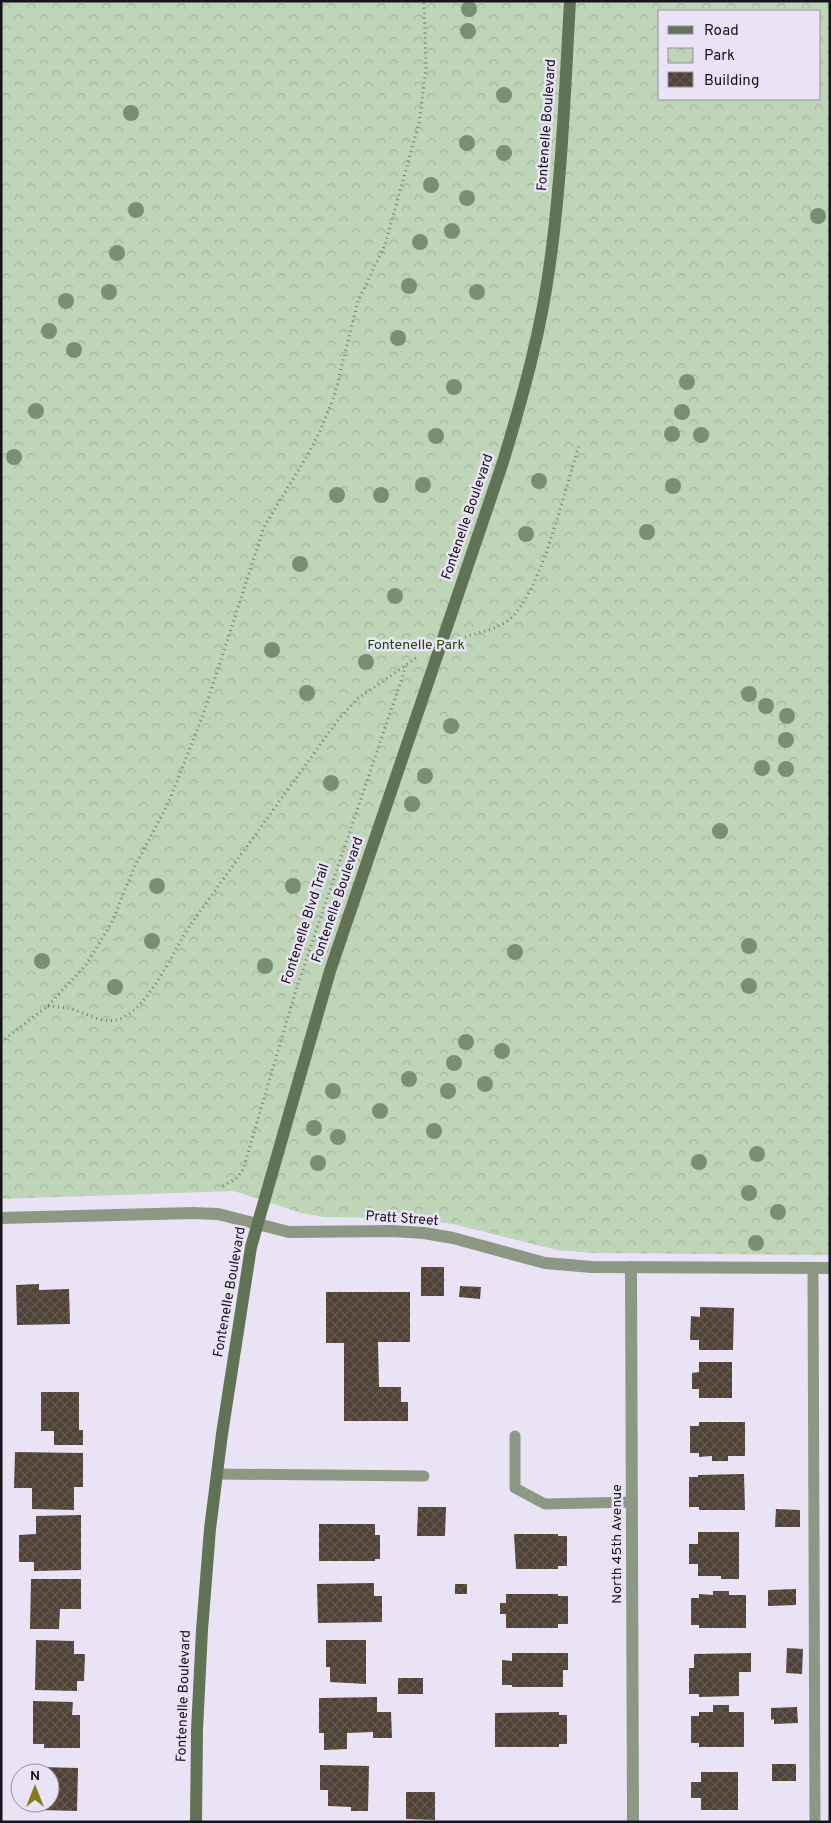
<svg xmlns="http://www.w3.org/2000/svg" width="831" height="1823" font-family="Overpass,sans-serif">
  <style>
    .park { fill: url(#park-crowns); fill-rule: evenodd }
    .building { fill: url(#building-cross-hatch) }
    .lines { fill: none; stroke-linecap: round; stroke-linejoin: round }
    .path { stroke: #787480; stroke-width: 3; stroke-dasharray: 1 4; stroke-linecap: butt }
    .lane { stroke: #8c9884; stroke-width: 11 }
    .street { stroke: #8c9884; stroke-width: 12 }
    .secondary { stroke: #617355; stroke-width: 12 }
    .tree { fill: #788f76 }
    .labels { text-anchor: middle; dominant-baseline: central; stroke-width: 5; stroke-linejoin: round; paint-order: stroke }
    .street-label { font-size: 14px; fill: #16131a; stroke: #eae3f6 }
    .park-label { font-size: 14px; fill: #1b4a0d; stroke: #eae3f6 }
  </style>
  <defs>
    <pattern id="park-crowns" width="20" height="18" patternUnits="userSpaceOnUse" patternTransform="scale(1.25)"><rect width="20" height="18" fill="#bed5b8"/><path d="M2 6a3 3 0 1 1 6 0M12 15a3 3 0 1 1 6 0" fill="none" stroke="#a3b69e"/></pattern>
    <pattern id="building-cross-hatch" width="8" height="8" patternUnits="userSpaceOnUse" patternTransform="scale(1.25)"><rect width="8" height="8" fill="#504237"/><path d="M0 0l8 8M0 8l8-8" fill="none" stroke="#655a51"/></pattern>
  </defs>
  <rect width="100%" height="100%" fill="#eae3f6"/>
  <!-- park -->
  <path class="park" d="M1,1h829v1254l-236,-2 -37,-3 -104,-26 -43,-6 -86,-1 -23,-4 -67,-22 -233,8zM660,11h160v88h-160z"/>
  <!-- building -->
  <g class="building">
    <rect x="421" y="1267" width="23" height="29"/>
    <path d="M39,1284v6l30,-1 1,35 -53,1 -1,-40z"/>
    <path d="M460,1286l21,1 -1,12 -21,-2z"/>
    <path d="M326,1292h84v50h-32l1,45h22v15h7v19h-64v-78h-18z"/>
    <path d="M700,1307l34,1 -1,42h-34v-10h-9l1,-24 9,1z"/>
    <path d="M699,1362h33v36h-33v-9h-7v-16l7,-1z"/>
    <path d="M41,1392h38v38h4v15h-29v-14h-13z"/>
    <path d="M699,1422h46v34h-17v5h-16v-5l-13,1v-4h-9v-27h9z"/>
    <path d="M15,1452l68,1v34h-9v23l-42,-1v-21h-18z"/>
    <path d="M744,1474l1,36h-46v-3h-10v-30h9v-2z"/>
    <path d="M418,1507h28l-1,29h-28z"/>
    <path d="M776,1509l24,1v17h-25z"/>
    <path d="M81,1515v55l-47,1v-9h-15v-27l17,-1v-18z"/>
    <path d="M319,1524h56v11h5v24h-5v2h-56z"/>
    <path d="M698,1532h41v47h-18v-3h-23v-12h-9v-20h9z"/>
    <path d="M514,1534h44v2h9v30h-9v3h-42z"/>
    <path d="M31,1579h50v30h-21l-1,20h-29z"/>
    <path d="M374,1583v13h8v26l-64,1 -1,-39z"/>
    <rect x="455" y="1584" width="12" height="10"/>
    <path d="M796,1589v16l-28,1v-16z"/>
    <path d="M713,1591h16v4h17v33h-47v-3h-8v-27h8v-4l14,1z"/>
    <path d="M506,1594h52v2h10v28h-10v4h-52v-14h-6v-11h6z"/>
    <path d="M36,1640l38,1v13h11l-1,27h-7v10l-42,-1z"/>
    <path d="M326,1640h40v44l-36,-2v-15h-4z"/>
    <path d="M787,1648l16,1 -1,25 -16,-1z"/>
    <path d="M512,1653h56v17h-5v17h-51v-2h-10v-25l10,1z"/>
    <path d="M751,1653v19h-12v24l-40,1v-3h-10v-26h5v-14z"/>
    <rect x="398" y="1678" width="25" height="16"/>
    <path d="M377,1697v15h14l1,26h-19v-6l-26,1v16l-23,1v-17h-5v-35z"/>
    <path d="M33,1701l40,1 -1,13h8v33h-36v-4h-11z"/>
    <path d="M713,1705h16v7h15v35h-45v-4h-8v-27h8v-4h14z"/>
    <path d="M797,1707l1,16 -24,1v-5l-3,1v-12z"/>
    <path d="M559,1712v3h8v29h-8v3h-64v-34z"/>
    <rect x="772" y="1764" width="24" height="17"/>
    <path d="M320,1765l49,1 -1,45h-17v-4l-23,-1v-16h-8z"/>
    <path d="M41,1767l37,1 -1,43 -37,-1v-7h10v-30h-9z"/>
    <path d="M701,1772h37v38h-37v-12h-10v-16h10z"/>
    <path d="M406,1792h29v28l-29,-1z"/>
  </g>
  <g class="lines">
    <!-- path -->
    <g class="path">
      <path d="M465,637c15,-5 34,-8 46,-19 32,-30 53,-128 68,-172"/>
      <path d="M48,1006c6,1 13,1 19,2 17,3 37,19 55,10 28,-12 52,-69 69,-94 49,-68 98,-136 147,-204l19,-21 59,-41"/>
      <path d="M1,1042l47,-36 19,-21 18,-19 26,-42 24,-58 33,-62 35,-89 61,-188 43,-71 14,-27 13,-32 24,-96 27,-56 34,-122 7,-55 -2,-67"/>
      <path d="M223,1186l14,-8 6,-8 53,-180 111,-327"/>
    </g>
    <!-- lane -->
    <g class="lane">
      <path d="M813,1268l2,554"/>
      <path d="M515,1436v52l30,16 87,-2"/>
      <path d="M217,1474l207,2"/>
    </g>
    <!-- street -->
    <g class="street">
      <path d="M1,1218l192,-5 25,1 71,18 103,-1 32,2 29,5 92,25 47,4 238,1"/>
      <path d="M631,1267l2,555"/>
    </g>
    <!-- secondary -->
    <path class="secondary" d="M196,1822l1,-92 5,-100 8,-101 12,-95 29,-187 79,-276 173,-509c20,-66 38,-131 47,-199 12,-87 15,-175 20,-262"/>
  </g>
  <!-- trees -->
  <g class="tree">
    <circle cx="469" cy="9" r="8"/>
    <circle cx="468" cy="31" r="8"/>
    <circle cx="504" cy="95" r="8"/>
    <circle cx="131" cy="113" r="8"/>
    <circle cx="467" cy="143" r="8"/>
    <circle cx="504" cy="153" r="8"/>
    <circle cx="431" cy="185" r="8"/>
    <circle cx="467" cy="198" r="8"/>
    <circle cx="136" cy="210" r="8"/>
    <circle cx="818" cy="216" r="8"/>
    <circle cx="452" cy="231" r="8"/>
    <circle cx="420" cy="242" r="8"/>
    <circle cx="117" cy="253" r="8"/>
    <circle cx="409" cy="286" r="8"/>
    <circle cx="109" cy="292" r="8"/>
    <circle cx="477" cy="292" r="8"/>
    <circle cx="66" cy="301" r="8"/>
    <circle cx="49" cy="331" r="8"/>
    <circle cx="398" cy="338" r="8"/>
    <circle cx="74" cy="350" r="8"/>
    <circle cx="687" cy="382" r="8"/>
    <circle cx="454" cy="387" r="8"/>
    <circle cx="36" cy="411" r="8"/>
    <circle cx="682" cy="412" r="8"/>
    <circle cx="672" cy="434" r="8"/>
    <circle cx="701" cy="435" r="8"/>
    <circle cx="436" cy="436" r="8"/>
    <circle cx="14" cy="457" r="8"/>
    <circle cx="539" cy="481" r="8"/>
    <circle cx="423" cy="485" r="8"/>
    <circle cx="673" cy="486" r="8"/>
    <circle cx="337" cy="495" r="8"/>
    <circle cx="381" cy="495" r="8"/>
    <circle cx="647" cy="532" r="8"/>
    <circle cx="526" cy="534" r="8"/>
    <circle cx="300" cy="564" r="8"/>
    <circle cx="395" cy="596" r="8"/>
    <circle cx="272" cy="650" r="8"/>
    <circle cx="366" cy="662" r="8"/>
    <circle cx="307" cy="693" r="8"/>
    <circle cx="749" cy="694" r="8"/>
    <circle cx="766" cy="706" r="8"/>
    <circle cx="787" cy="716" r="8"/>
    <circle cx="451" cy="726" r="8"/>
    <circle cx="786" cy="740" r="8"/>
    <circle cx="762" cy="768" r="8"/>
    <circle cx="786" cy="769" r="8"/>
    <circle cx="425" cy="776" r="8"/>
    <circle cx="331" cy="783" r="8"/>
    <circle cx="412" cy="804" r="8"/>
    <circle cx="720" cy="831" r="8"/>
    <circle cx="157" cy="886" r="8"/>
    <circle cx="293" cy="886" r="8"/>
    <circle cx="152" cy="941" r="8"/>
    <circle cx="749" cy="946" r="8"/>
    <circle cx="515" cy="952" r="8"/>
    <circle cx="42" cy="961" r="8"/>
    <circle cx="265" cy="966" r="8"/>
    <circle cx="749" cy="986" r="8"/>
    <circle cx="115" cy="987" r="8"/>
    <circle cx="466" cy="1042" r="8"/>
    <circle cx="502" cy="1051" r="8"/>
    <circle cx="454" cy="1063" r="8"/>
    <circle cx="409" cy="1079" r="8"/>
    <circle cx="485" cy="1084" r="8"/>
    <circle cx="333" cy="1091" r="8"/>
    <circle cx="448" cy="1091" r="8"/>
    <circle cx="380" cy="1111" r="8"/>
    <circle cx="314" cy="1128" r="8"/>
    <circle cx="434" cy="1131" r="8"/>
    <circle cx="338" cy="1137" r="8"/>
    <circle cx="757" cy="1154" r="8"/>
    <circle cx="699" cy="1162" r="8"/>
    <circle cx="318" cy="1163" r="8"/>
    <circle cx="749" cy="1193" r="8"/>
    <circle cx="778" cy="1212" r="8"/>
    <circle cx="756" cy="1243" r="8"/>
  </g>
  <g class="labels">
    <!-- street labels -->
    <g class="street-label">
      <text transform="translate(547 125) rotate(-86)">Fontenelle Boulevard</text>
      <text transform="translate(468 517) rotate(-71)">Fontenelle Boulevard</text>
      <text transform="translate(338 900) rotate(-71)">Fontenelle Boulevard</text>
      <text transform="translate(306 924) rotate(-72)">Fontenelle Blvd Trail</text>
      <text transform="translate(402 1219) rotate(4)">Pratt Street</text>
      <text transform="translate(230 1292) rotate(-80)">Fontenelle Boulevard</text>
      <text transform="translate(617 1544) rotate(-90)">North 45th Avenue</text>
      <text transform="translate(184 1696) rotate(-88)">Fontenelle Boulevard</text>
    </g>
    <!-- park labels -->
    <g class="park-label">
      <text x="416" y="645">Fontenelle Park</text>
    </g>
  </g>
  <!-- border -->
  <rect width="831" height="1823" fill="none" stroke="#16131a" stroke-width="5"/>
  <!-- legend -->
  <rect x="658" y="10" width="162" height="90" fill="#eae3f6" stroke="#95909e"/>
  <rect x="668" y="26" width="25" height="8" fill="#617355" stroke="#95909e"/>
  <text x="704" y="35" font-size="15" fill="#16131a">Road</text>
  <rect x="668" y="48" width="25" height="15" fill="url(#park-crowns)" stroke="#95909e"/>
  <text x="704" y="60" font-size="15" fill="#16131a">Park</text>
  <rect x="668" y="72" width="25" height="15" fill="url(#building-cross-hatch)" stroke="#95909e"/>
  <text x="704" y="85" font-size="15" fill="#16131a">Building</text>
  <!-- north arrow -->
  <g transform="translate(35 1788)"><circle r="24" fill="#eae3f6" stroke="#95909e"/>
  <path d="M0-4L9 19L0 12L-9 19Z" fill="#86791e"/>
  <text y="-8" font-size="14" font-weight="bold" text-anchor="middle" fill="#16131a">N</text>
  </g>
</svg>
